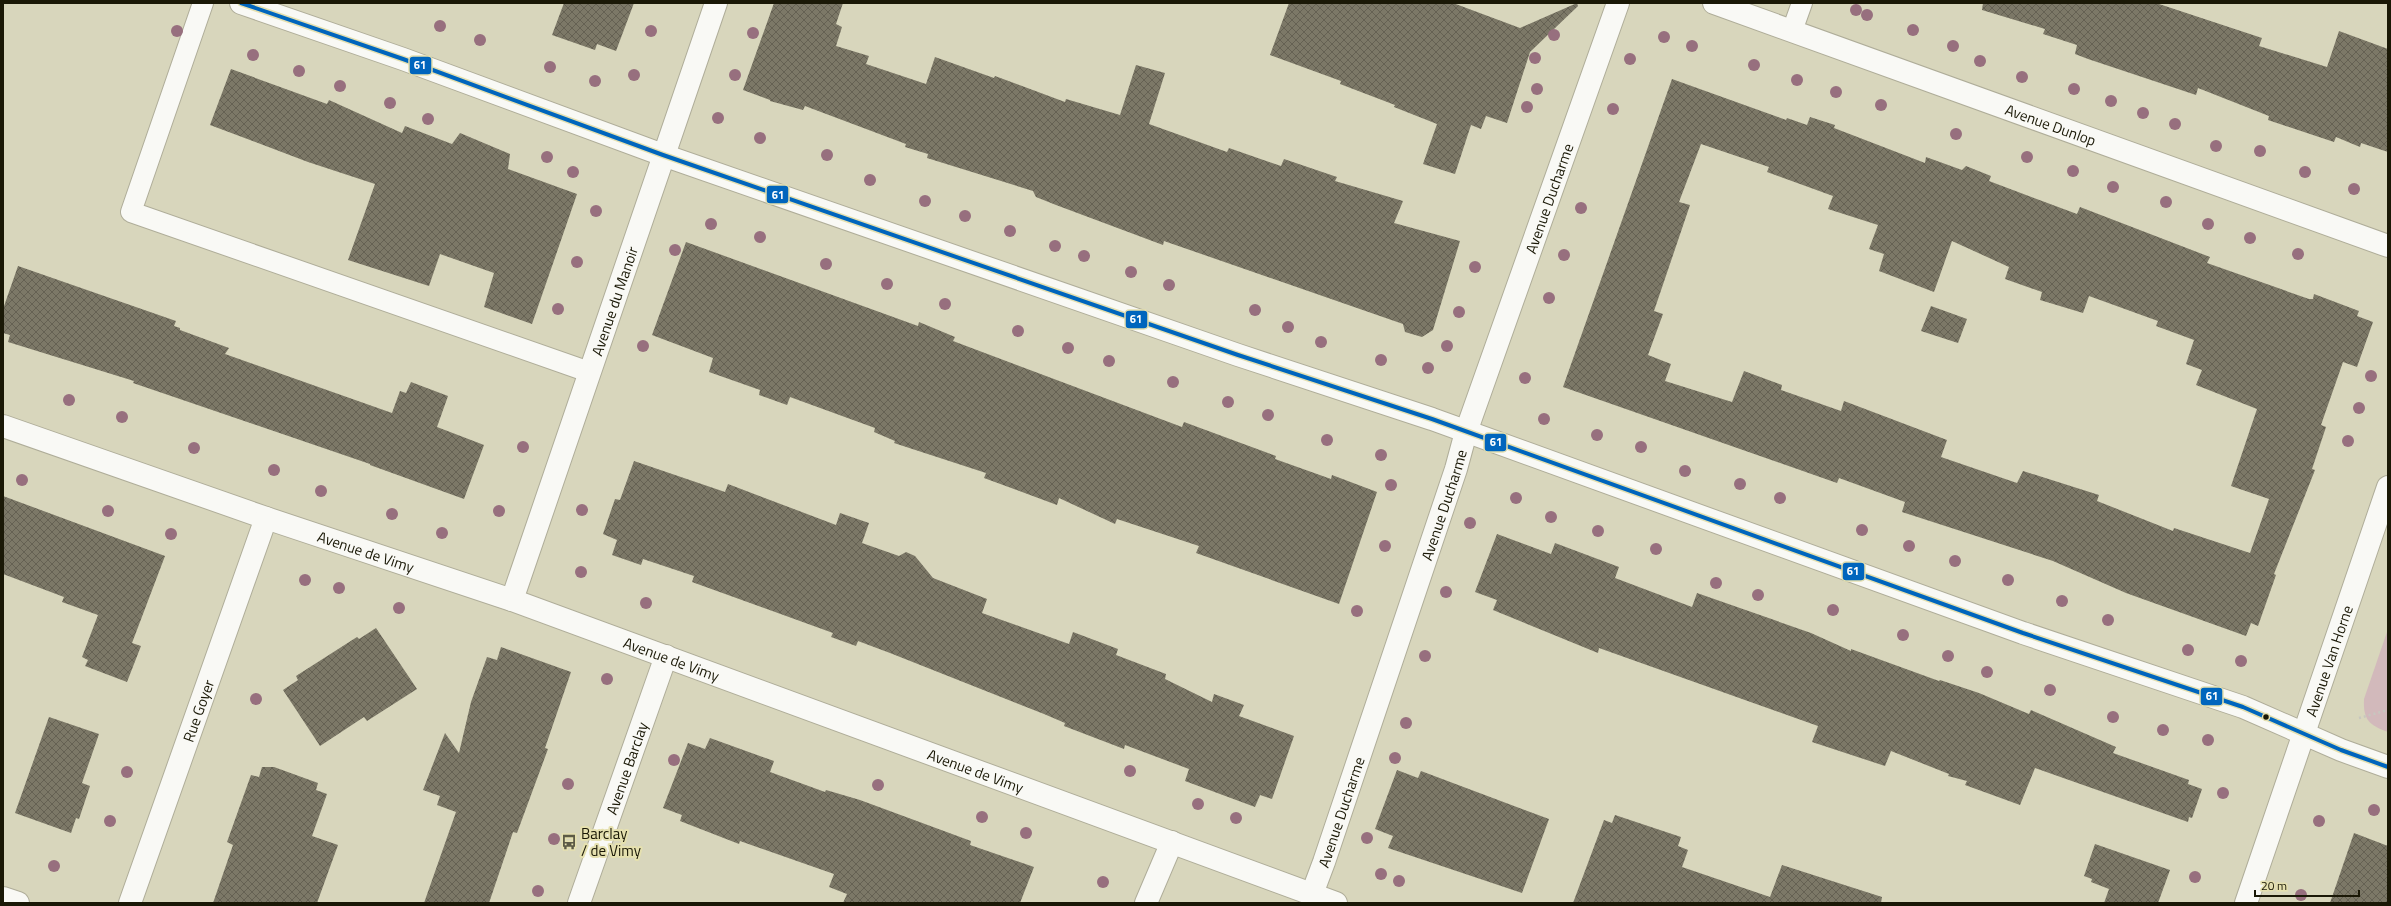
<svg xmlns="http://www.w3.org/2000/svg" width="2391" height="906" font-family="'Titillium Web',sans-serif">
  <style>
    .park { fill: #d2b9bb }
    .building { fill: url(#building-cross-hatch); fill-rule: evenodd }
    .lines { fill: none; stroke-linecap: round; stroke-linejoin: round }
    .service-casing { stroke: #afad99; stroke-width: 22 }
    .minor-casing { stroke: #afad99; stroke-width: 24 }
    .secondary-casing { stroke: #afad99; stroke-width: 24 }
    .path { stroke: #c7c7bf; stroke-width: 2.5; stroke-dasharray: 2 3; stroke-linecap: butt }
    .service { stroke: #f9f9f5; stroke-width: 20 }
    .minor { stroke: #f9f9f5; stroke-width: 22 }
    .secondary { stroke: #f9f9f5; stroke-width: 22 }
    .bus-1-casing { stroke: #e5e0af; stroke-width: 7 }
    .bus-1 { stroke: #0065bd; stroke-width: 4 }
    .tree { fill: #976f7e }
    .bus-dot { fill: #1a1806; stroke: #e5e0af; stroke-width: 1.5 }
    .labels { text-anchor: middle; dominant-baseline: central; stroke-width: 4; stroke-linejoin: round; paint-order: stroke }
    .street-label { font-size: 15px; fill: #1a1806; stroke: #e5e0af }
    .poi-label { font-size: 15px; fill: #1a1806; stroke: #e5e0af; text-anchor: start }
    .line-badge { stroke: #e5e0af; stroke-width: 1.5 }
    .badge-label { font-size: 11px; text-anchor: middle; font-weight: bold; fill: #fff }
  </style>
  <defs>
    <pattern id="building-cross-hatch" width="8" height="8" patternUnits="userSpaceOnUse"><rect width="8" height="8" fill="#7c7867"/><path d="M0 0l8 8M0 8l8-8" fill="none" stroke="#656153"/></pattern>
  </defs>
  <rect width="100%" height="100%" fill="#d8d6bc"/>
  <!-- park -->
  <path class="park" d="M2388,629v103c-19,-7 -25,-12 -24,-33z"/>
  <!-- building -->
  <g class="building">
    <path d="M564,3h70l-18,48 -19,-7 -2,6 -43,-15z"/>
    <path d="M774,3h69l-7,21 6,3 -6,19 33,10 -3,8 60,20 9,-27 59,21 1,-2 70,26 1,-3 54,16 16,-50 29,8 -16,51 78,28 2,-4 52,18 3,-7 53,18 -2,4 68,20 -9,22 66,18 -27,89 -11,7 -17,-5 -2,-8 -239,-83 -1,4 -107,-40 -20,-8 -3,-6 -106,-33 1,-4 -23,-7 1,-3 -101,-38 -2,4 -33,-9v-1l-27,-10z"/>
    <path d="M1289,3h164l67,25 57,-25 1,3 -48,46 -23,71 -21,-7 -5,13 -10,-4 -16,49 -32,-10 14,-40 -43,-17 1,-2 -55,-21 1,-3 -71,-26z"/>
    <path d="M1983,3h173l106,35 -3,8 68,21 12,-36 49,18v103l-27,-9 -1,4 -24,-10 -2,5 -66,-22 1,-4 -71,-28 -2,7 -108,-36 -13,-5 2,-9 -34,-11 2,-5 -63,-19z"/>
    <path d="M231,69l96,35 2,-4 73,33 3,-7 47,18 8,-11 50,21 -2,15 69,25 -45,130 -48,-17 10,-34 -54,-19 -11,32 -81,-26 27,-76 -67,-22 -98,-37z"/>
    <path d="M1672,79l114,41 1,-2 20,7 3,-8 25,8 -1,3 91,35 1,-6 36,13 4,-4 25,10 -2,5 88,33 3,-7 130,50 -3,6 102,36h4l1,-5 45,17 -2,5 16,6 -16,45 -14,-5 -22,63 5,2 -14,42 3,1 -41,104 2,1 -18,51 -7,-3 -5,13 -120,-43 -73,-32 -151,-49 3,-10 -66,-24 -2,5 -274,-96zM1701,144l68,23 -2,5 66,24 -5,13 50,16 -9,24 15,5 -5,17 55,21 18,-51 57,26 -4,12 37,13 -2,8 43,13 6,-17 69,25 -2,5 38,14 -8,24 16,6 -6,15 61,24 -26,77 38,13 -19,54 -76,-25 -1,3 -76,-30 2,-6 -76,-24 -6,12 -76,-26 6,-17 -103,-39 -3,10 -60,-21 1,-5 -38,-14 -12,31 -67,-21 6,-17 -23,-9 15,-41 -9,-3 36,-106 -11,-3z"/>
    <path d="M686,242l232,84 1,-4 36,15 -2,4 229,86 2,-5 92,34 -1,3 56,20 1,-4 45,17 -38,112 -143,-51 3,-7 -82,-27 -2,5 -56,-26 -2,7 -73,-27 2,-5 -92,-30 1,-2 -21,-9 1,-4 -85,-31 -3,8 -28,-10 1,-5 -51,-18 4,-14 -61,-23z"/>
    <path d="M18,266l158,55 -2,5 6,2v2l49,18 -4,6 167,59 8,-22 6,2 5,-11 37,14 -11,31 47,18 -20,54 -94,-34v-1l-237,-81 1,-2 -126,-39 2,-7 -7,-2v-24z"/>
    <path d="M1931,306l36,13 -9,24 -37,-12z"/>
    <path d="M634,461l91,31 3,-8 108,41 4,-12 29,10 -7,20 37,13 7,-4 9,4 18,22 54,21 -5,14 87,31 4,-12 45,17 -2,6 50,19 -1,5 47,23 2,-8 30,11 -5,11 55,20 -22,63 -12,-4 -5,12 -70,-26 4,-12 -64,-24 -1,4 -60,-23 1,-3 -21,-9 -154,-61 -32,-12 -2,5 -25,-9 2,-4 -141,-51 2,-6 -51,-17 -2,6 -29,-10 5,-15 -14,-6 12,-35 5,1z"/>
    <path d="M3,496l162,60 -33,87 9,3 -14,36 -42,-16 3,-6 -6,-3 16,-42 -36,-13 2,-5 -61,-23z"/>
    <path d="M1497,534l54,20 4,-11 64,24 -4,11 77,29 5,-14 114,40 40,18v-2l88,32 1,-1 39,13 50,21 2,-4 85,37 -3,6 76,27 -1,4 14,5 -10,29 -3,-1 -1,5 -153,-54 -15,37 -55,-20 2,-4 -19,-5 1,-2 -58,-23 -6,15 -73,-24 6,-16 -219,-78 -1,5 -105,-43 4,-10 -22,-8z"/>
    <path d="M376,628l41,61 -50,32 -3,-4 -44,29 -37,-56 15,-10 -2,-4 61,-39 2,2z"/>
    <path d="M501,647l70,25 -26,76 3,1 -31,84 -4,-1 -24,71h-65l32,-91 -19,-7 3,-9 -17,-6 22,-57 14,20 12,-51 16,-45 10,3z"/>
    <path d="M49,717l50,17 -17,49 8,3 -11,33 -3,-1 -5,15 -56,-20z"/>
    <path d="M710,738l64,23 -4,11 55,20 1,-2 34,10 111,41 -1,4 64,22 -14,36h-177l4,-9 -18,-7 5,-13 -94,-33 -1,3 -59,-23 2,-6 -19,-7 25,-65 17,6z"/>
    <path d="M262,767h12l44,16 -2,7 11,4 -15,42 26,9 -21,58h-104l20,-58 -6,-3 24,-67 8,2z"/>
    <path d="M1397,770l21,8 3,-7 128,48 -27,74 -134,-45 5,-12 -18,-7z"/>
    <path d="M1615,815l66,22 -3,9 10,4 -6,17 88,30 12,-32 100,32 -1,6h-308l31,-83 8,3z"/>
    <path d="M2354,833l34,13v57h-58z"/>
    <path d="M2095,844l75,26 -12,33h-54l5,-14 -18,-7 1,-3 -8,-3z"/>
  </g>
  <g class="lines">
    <!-- service casing -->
    <g class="service-casing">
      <g id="service">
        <path d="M203,3l-72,209 458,160"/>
        <path d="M1792,31l10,-28"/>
      </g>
    </g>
    <!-- minor casing -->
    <g class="minor-casing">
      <g id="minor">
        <path d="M241,3l162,56 260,96 575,200 194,64 591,214 220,74 98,43 47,17"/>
        <path id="s1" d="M1714,3l674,243"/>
        <path id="s2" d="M3,426l263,92 246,82 824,303"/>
        <path id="s3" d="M512,600l204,-597"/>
        <path id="s4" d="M1312,894l12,-32 132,-393 10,-37 152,-429"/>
        <path d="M3,898l15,5"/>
        <path id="s5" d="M130,903l136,-385"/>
        <path id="s6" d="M579,903l87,-247"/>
        <path d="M1146,903l26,-61"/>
      </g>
    </g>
    <!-- secondary casing -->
    <g class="secondary-casing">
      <g id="secondary">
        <path id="s7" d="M2246,903l142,-416"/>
      </g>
    </g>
    <!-- path -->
    <path class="path" d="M2359,718l29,-8"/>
    <!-- service -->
    <use href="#service" class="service"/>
    <!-- minor -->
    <use href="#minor" class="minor"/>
    <!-- secondary -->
    <use href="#secondary" class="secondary"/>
    <!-- bus-1 casing -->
    <g class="bus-1-casing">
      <path id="bus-1" d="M241,3l162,56 260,96 575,200 194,64 591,214 220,74 98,43 47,17"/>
    </g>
    <!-- bus-1 -->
    <use href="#bus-1" class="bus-1"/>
  </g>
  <!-- trees -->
  <g class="tree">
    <circle cx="1856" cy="10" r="6"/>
    <circle cx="1867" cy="15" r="6"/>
    <circle cx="440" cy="26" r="6"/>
    <circle cx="1913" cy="30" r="6"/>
    <circle cx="177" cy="31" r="6"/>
    <circle cx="651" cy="31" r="6"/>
    <circle cx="753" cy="33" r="6"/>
    <circle cx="1554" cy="35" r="6"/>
    <circle cx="1664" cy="37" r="6"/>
    <circle cx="480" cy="40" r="6"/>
    <circle cx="1692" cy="46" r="6"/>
    <circle cx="1953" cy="46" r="6"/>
    <circle cx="253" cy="55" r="6"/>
    <circle cx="1535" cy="58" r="6"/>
    <circle cx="1630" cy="59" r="6"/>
    <circle cx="1980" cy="61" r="6"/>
    <circle cx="1754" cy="65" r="6"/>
    <circle cx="550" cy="67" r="6"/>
    <circle cx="299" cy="71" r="6"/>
    <circle cx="634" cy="75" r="6"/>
    <circle cx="735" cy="75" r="6"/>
    <circle cx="2022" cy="77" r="6"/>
    <circle cx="1797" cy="80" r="6"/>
    <circle cx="595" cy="81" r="6"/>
    <circle cx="340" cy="86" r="6"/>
    <circle cx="1537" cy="89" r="6"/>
    <circle cx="2074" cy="89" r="6"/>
    <circle cx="1836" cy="92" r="6"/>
    <circle cx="2111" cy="101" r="6"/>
    <circle cx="390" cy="103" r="6"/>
    <circle cx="1881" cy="105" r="6"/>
    <circle cx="1527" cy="107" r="6"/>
    <circle cx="1613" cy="109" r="6"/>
    <circle cx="2143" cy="113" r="6"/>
    <circle cx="718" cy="118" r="6"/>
    <circle cx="428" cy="119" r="6"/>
    <circle cx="2175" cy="124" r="6"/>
    <circle cx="1956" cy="134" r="6"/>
    <circle cx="760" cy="138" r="6"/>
    <circle cx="2216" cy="146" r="6"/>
    <circle cx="2260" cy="151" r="6"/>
    <circle cx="827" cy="155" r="6"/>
    <circle cx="547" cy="157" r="6"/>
    <circle cx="2027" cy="157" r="6"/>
    <circle cx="2073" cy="171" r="6"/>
    <circle cx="573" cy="172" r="6"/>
    <circle cx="2305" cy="172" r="6"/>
    <circle cx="870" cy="180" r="6"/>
    <circle cx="2113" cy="187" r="6"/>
    <circle cx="2354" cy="189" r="6"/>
    <circle cx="925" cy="201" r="6"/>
    <circle cx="2166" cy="202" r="6"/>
    <circle cx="1581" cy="208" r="6"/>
    <circle cx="596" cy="211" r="6"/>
    <circle cx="965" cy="216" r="6"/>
    <circle cx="711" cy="224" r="6"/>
    <circle cx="2208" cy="224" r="6"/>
    <circle cx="1010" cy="231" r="6"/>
    <circle cx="760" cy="237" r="6"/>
    <circle cx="2250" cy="238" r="6"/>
    <circle cx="1055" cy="246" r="6"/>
    <circle cx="675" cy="250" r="6"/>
    <circle cx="2298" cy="254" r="6"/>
    <circle cx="1564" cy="255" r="6"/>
    <circle cx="1084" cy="256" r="6"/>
    <circle cx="577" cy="262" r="6"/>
    <circle cx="826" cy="264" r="6"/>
    <circle cx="1475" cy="267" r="6"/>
    <circle cx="1131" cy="272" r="6"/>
    <circle cx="887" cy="284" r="6"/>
    <circle cx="1169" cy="285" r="6"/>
    <circle cx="1549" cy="298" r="6"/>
    <circle cx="945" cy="304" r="6"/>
    <circle cx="558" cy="309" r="6"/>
    <circle cx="1255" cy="310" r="6"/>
    <circle cx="1459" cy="312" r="6"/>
    <circle cx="1288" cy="327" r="6"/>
    <circle cx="1018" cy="331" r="6"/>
    <circle cx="1321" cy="342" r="6"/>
    <circle cx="643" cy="346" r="6"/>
    <circle cx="1447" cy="346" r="6"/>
    <circle cx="1068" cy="348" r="6"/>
    <circle cx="1381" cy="360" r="6"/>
    <circle cx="1109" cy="361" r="6"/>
    <circle cx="1428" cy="368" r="6"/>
    <circle cx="2371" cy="376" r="6"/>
    <circle cx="1525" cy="378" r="6"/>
    <circle cx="1173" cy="382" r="6"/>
    <circle cx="69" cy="400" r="6"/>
    <circle cx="1228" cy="402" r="6"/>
    <circle cx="2359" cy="408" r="6"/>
    <circle cx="1268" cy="415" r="6"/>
    <circle cx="122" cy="417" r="6"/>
    <circle cx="1544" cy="419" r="6"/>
    <circle cx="1597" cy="435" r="6"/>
    <circle cx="1327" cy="440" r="6"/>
    <circle cx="2348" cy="441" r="6"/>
    <circle cx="523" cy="447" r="6"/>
    <circle cx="1641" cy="447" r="6"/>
    <circle cx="194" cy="448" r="6"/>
    <circle cx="1381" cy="455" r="6"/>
    <circle cx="274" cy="470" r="6"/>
    <circle cx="1685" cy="471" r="6"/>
    <circle cx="22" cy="480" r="6"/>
    <circle cx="1740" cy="484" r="6"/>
    <circle cx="1391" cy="485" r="6"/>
    <circle cx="321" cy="491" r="6"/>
    <circle cx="1516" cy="498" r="6"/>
    <circle cx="1780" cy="498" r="6"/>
    <circle cx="582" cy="510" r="6"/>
    <circle cx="108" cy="511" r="6"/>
    <circle cx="499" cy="511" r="6"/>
    <circle cx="392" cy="514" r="6"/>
    <circle cx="1551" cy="517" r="6"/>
    <circle cx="1470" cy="523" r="6"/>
    <circle cx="1862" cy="530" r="6"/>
    <circle cx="1598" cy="531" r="6"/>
    <circle cx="442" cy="533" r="6"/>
    <circle cx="171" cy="534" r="6"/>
    <circle cx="1385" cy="546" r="6"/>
    <circle cx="1909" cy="546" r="6"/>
    <circle cx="1656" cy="549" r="6"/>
    <circle cx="1955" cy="561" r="6"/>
    <circle cx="581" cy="572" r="6"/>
    <circle cx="305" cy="580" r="6"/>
    <circle cx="2008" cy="580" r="6"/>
    <circle cx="1716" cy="583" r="6"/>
    <circle cx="339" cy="588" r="6"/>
    <circle cx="1446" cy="592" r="6"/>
    <circle cx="1758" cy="595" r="6"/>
    <circle cx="2062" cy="601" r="6"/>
    <circle cx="646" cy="603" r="6"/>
    <circle cx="399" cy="608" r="6"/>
    <circle cx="1833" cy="610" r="6"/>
    <circle cx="1357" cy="611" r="6"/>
    <circle cx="2108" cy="620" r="6"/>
    <circle cx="1903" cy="635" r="6"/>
    <circle cx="2188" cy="650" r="6"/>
    <circle cx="1425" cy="656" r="6"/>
    <circle cx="1948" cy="656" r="6"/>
    <circle cx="2241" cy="661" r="6"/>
    <circle cx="1987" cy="672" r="6"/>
    <circle cx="607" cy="679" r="6"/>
    <circle cx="2050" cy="690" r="6"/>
    <circle cx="256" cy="699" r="6"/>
    <circle cx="2113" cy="717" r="6"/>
    <circle cx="1406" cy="723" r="6"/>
    <circle cx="2163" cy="730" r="6"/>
    <circle cx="2208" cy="740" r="6"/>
    <circle cx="1395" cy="758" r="6"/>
    <circle cx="674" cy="760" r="6"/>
    <circle cx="1130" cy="771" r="6"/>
    <circle cx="127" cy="772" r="6"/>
    <circle cx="568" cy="784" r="6"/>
    <circle cx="878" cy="785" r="6"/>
    <circle cx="2223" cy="793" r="6"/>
    <circle cx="1198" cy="804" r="6"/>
    <circle cx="2374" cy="810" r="6"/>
    <circle cx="982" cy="817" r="6"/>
    <circle cx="1236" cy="818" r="6"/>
    <circle cx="110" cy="821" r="6"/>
    <circle cx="2319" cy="821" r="6"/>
    <circle cx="1026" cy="833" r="6"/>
    <circle cx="1367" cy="838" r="6"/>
    <circle cx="554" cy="839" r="6"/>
    <circle cx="54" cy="866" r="6"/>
    <circle cx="1381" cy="874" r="6"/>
    <circle cx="2195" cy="877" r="6"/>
    <circle cx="1399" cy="881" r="6"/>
    <circle cx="1103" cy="882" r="6"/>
    <circle cx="538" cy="891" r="6"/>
    <circle cx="2301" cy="895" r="6"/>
  </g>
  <!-- icons -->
  <defs>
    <g id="bus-bare" transform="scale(1.2)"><path d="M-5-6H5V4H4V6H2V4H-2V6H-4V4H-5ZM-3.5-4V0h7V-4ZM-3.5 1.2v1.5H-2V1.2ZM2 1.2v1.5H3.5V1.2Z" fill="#5c5a46" stroke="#e5e0af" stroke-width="2.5" paint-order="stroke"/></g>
  </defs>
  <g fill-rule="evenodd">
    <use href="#bus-bare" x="569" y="842"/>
  </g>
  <!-- markers -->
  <circle class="bus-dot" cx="2266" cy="717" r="3.5"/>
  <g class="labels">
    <!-- street labels -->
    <g class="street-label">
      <text stroke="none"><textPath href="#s1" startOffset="358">Avenue Dunlop</textPath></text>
      <text stroke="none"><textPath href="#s4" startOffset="735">Avenue Ducharme</textPath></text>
      <text stroke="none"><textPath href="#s3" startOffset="316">Avenue du Manoir</textPath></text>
      <text stroke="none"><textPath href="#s4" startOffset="411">Avenue Ducharme</textPath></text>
      <text stroke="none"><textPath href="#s2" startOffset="384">Avenue de Vimy</textPath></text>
      <text stroke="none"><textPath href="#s2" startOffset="708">Avenue de Vimy</textPath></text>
      <text stroke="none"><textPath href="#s7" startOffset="256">Avenue Van Horne</textPath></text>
      <text stroke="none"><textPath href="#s5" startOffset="204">Rue Goyer</textPath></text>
      <text stroke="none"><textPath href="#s6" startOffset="143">Avenue Barclay</textPath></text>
      <text stroke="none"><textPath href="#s2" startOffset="1032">Avenue de Vimy</textPath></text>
      <text stroke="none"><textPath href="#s4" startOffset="87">Avenue Ducharme</textPath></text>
    </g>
    <!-- poi labels -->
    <g class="poi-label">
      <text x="581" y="833">Barclay<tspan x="581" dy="17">/ de Vimy</tspan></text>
    </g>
  </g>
  <g class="line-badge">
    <rect x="409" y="56" width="23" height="19" rx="4" fill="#0065bd"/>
    <rect x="766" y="185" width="23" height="19" rx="4" fill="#0065bd"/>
    <rect x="1125" y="310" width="23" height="19" rx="4" fill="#0065bd"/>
    <rect x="1484" y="433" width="23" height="19" rx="4" fill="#0065bd"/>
    <rect x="1842" y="562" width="23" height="19" rx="4" fill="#0065bd"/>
    <rect x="2200" y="687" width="23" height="19" rx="4" fill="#0065bd"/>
  </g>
  <g class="badge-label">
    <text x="420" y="69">61</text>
    <text x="778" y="199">61</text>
    <text x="1136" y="323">61</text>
    <text x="1496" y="446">61</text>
    <text x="1853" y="575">61</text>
    <text x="2212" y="700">61</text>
  </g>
  <!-- border -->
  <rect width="2391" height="906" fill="none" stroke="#1a1806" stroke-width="8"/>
  <!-- scale -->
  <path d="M2255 890v6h104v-6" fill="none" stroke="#1a1806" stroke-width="2"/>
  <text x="2261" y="890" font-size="12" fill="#1a1806" stroke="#e5e0af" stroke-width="3" paint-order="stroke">20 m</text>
</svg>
